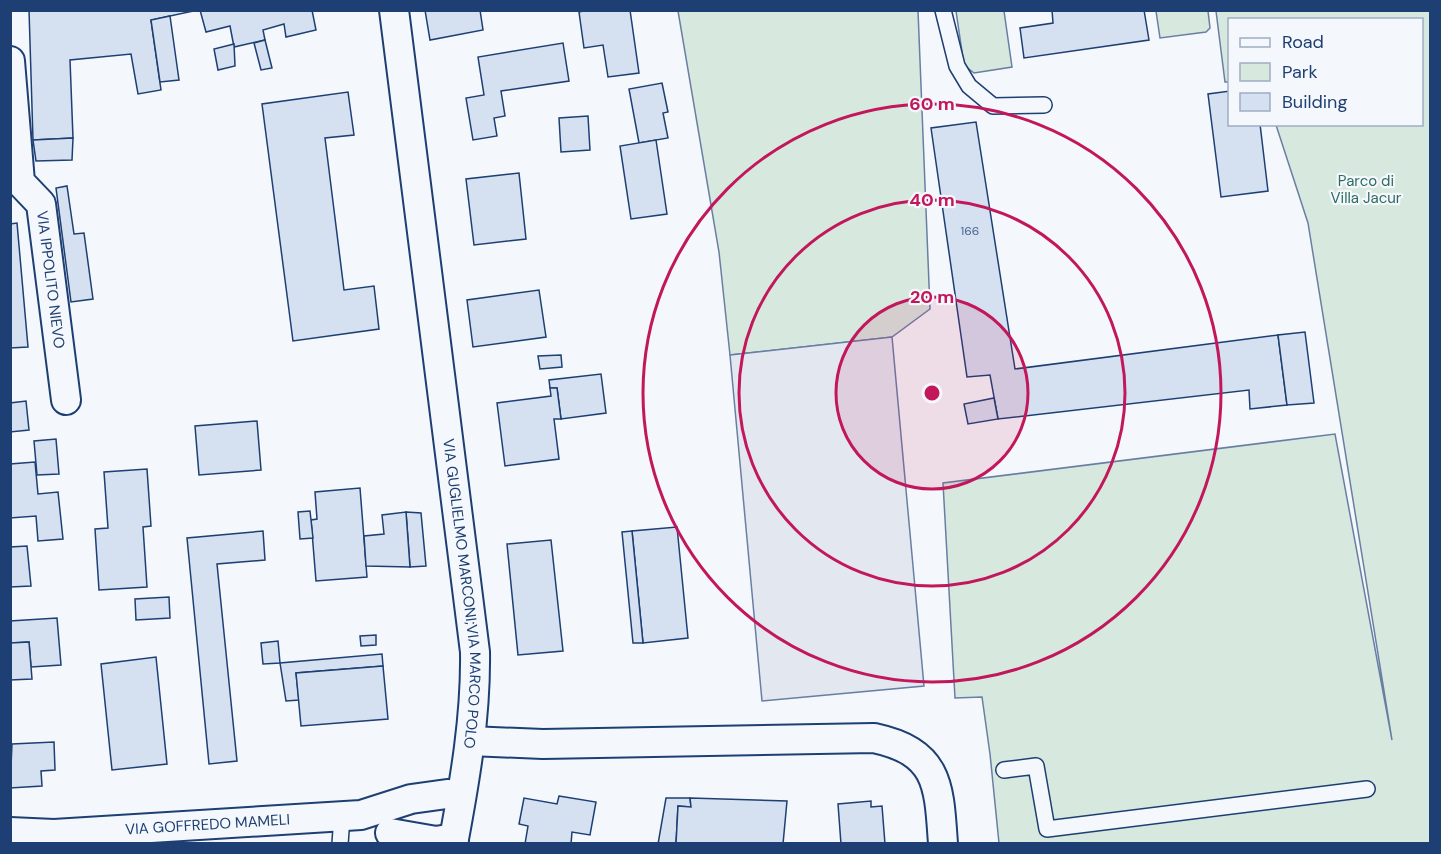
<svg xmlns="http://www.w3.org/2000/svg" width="1441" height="854" font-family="'DM Sans',sans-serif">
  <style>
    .green { fill: #d7e8df; stroke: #687fa3; stroke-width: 1.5 }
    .parking { fill: #e3e8f0; stroke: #687fa3; stroke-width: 1.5 }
    .building { fill: #d5e0f0; stroke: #1d3f73; stroke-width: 1.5 }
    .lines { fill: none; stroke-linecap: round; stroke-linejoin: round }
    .service-casing { stroke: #1d3f73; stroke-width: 18 }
    .minor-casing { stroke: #1d3f73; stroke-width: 32 }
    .service { stroke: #f4f7fb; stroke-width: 15 }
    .minor { stroke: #f4f7fb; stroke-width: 28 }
    .ring { fill: none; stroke: #c2185b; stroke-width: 3 }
    .labels { text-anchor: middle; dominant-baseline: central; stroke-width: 4.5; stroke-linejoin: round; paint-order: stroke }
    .number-label { font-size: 12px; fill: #4b6792 }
    .park-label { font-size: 15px; fill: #2c6c60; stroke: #f4f7fb }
    .street-label { font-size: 15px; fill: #1d3f73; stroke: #f4f7fb }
    .centre { fill: #c2185b; stroke: #f4f7fb; stroke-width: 3 }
    .ring-label { font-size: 18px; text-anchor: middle; font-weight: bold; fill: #c2185b; stroke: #f4f7fb; stroke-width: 4.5; stroke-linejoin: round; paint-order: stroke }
  </style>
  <rect width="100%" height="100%" fill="#f4f7fb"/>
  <!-- green -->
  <g class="green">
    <path d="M678,11h240l12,298 -38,28 -162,18 -11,-103z"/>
    <path d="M956,11h48l8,56 -38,6 -10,-8z"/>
    <path d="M1156,11h52l2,17 -4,4 -46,6z"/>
    <path d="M1216,11h214v832h-431l-9,-89 -8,-57 -27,1 -12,-215 392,-49 57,306 -84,-517 -32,-98 146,-1v-104h-192l-1,62h-4z"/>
  </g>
  <!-- parking -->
  <path class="parking" d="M892,337l32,349 -162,15 -32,-346z"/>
  <!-- building -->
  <g class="building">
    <path d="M29,10h169l-47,10 10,70 -23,4 -7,-40 -61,6 3,78 -40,2z"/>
    <path d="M200,10h112l4,20 -30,7 -2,-13 -21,6 2,10 -31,7 -4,-21 -24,6z"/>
    <path d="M425,10h55l3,20 -53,10z"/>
    <path d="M587,10h43l9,63 -31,4 -5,-32 -19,3 -5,-36z"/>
    <path d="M1052,10h92l5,30 -125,18 -4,-30 33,-5z"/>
    <path d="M170,16l9,64 -19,2 -9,-62z"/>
    <path d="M265,40l7,28 -11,2 -7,-27z"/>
    <path d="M563,43l6,38 -68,10 4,25 -11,2 3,18 -24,4 -7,-42 18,-3 -6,-38z"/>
    <path d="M234,44l1,22 -17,4 -4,-21z"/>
    <path d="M662,83l6,29 -5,1 5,25 -29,5 -10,-54z"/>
    <path d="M1230,91v33h30l8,67 -47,6 -13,-103z"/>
    <path d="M348,92l6,43 -29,3 19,152 30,-4 5,43 -86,12 -31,-237z"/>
    <path d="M588,116l2,34 -29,2 -2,-34z"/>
    <path d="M976,122l39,247 263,-34 9,70 -37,4 -1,-19 -251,29 -8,-44 -23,2 -36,-249z"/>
    <path d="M73,138l-1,22 -36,1 -3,-21z"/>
    <path d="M656,140l11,74 -36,5 -11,-73z"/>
    <path d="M519,173l7,66 -52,6 -8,-66z"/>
    <path d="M67,186l7,48 10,-1 9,66 -22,3 -15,-114z"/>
    <path d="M17,223l11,124 -18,1v-124z"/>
    <path d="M539,290l7,47 -73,10 -6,-47z"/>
    <path d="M1305,332l9,71 -27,2 -9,-70z"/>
    <path d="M561,355l1,12 -22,2 -2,-13z"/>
    <path d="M601,374l5,39 -45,6 -4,-31h-7l-1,-8z"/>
    <path d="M550,388h7l4,31h-7l5,40 -54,7 -8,-63 54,-7z"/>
    <path d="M994,398l4,21 -30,5 -4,-20z"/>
    <path d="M26,401l3,29 -19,2v-29z"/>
    <path d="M257,421l4,49 -62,5 -4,-49z"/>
    <path d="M56,439l3,35 -22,1 -3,-34z"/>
    <path d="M35,462l3,32 20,-2 5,47 -25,2 -2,-25 -26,2v-54z"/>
    <path d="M147,469l4,57 -8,1 4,60 -48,3 -4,-61 13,-1 -4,-56z"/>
    <path d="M360,488l7,89 -51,4 -5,-61 6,-1 -2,-27z"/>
    <path d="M310,511l3,27 -13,1 -2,-27z"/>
    <path d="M406,512l15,1 5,53 -16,1z"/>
    <path d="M406,512l4,55 -44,-1 -2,-30 20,-2 -2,-19z"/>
    <path d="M677,527l11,111 -45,5 -11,-112z"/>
    <path d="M263,531l2,29 -48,4 20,197 -28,3 -22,-226z"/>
    <path d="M632,531l11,112h-10l-11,-111z"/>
    <path d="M551,540l12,111 -45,4 -11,-111z"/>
    <path d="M27,546l4,40 -21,1v-40z"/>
    <path d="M169,597l1,21 -34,2 -1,-21z"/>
    <path d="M57,618l4,47 -30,2 -2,-25 -19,1v-22z"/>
    <path d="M376,635v10l-15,1 -1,-10z"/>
    <path d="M278,641l2,22 -17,1 -2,-21z"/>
    <path d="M29,642l3,37 -22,1v-37z"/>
    <path d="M382,654l1,12 -87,7 3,27 -13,1 -6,-38z"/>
    <path d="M156,657l11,107 -55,6 -11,-106z"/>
    <path d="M383,666l5,53 -87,7 -5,-53z"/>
    <path d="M54,742l1,28 -14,1 1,15 -32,2 2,-44z"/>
    <path d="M559,796l37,6 -6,33 -18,-3 -1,12h-46l3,-18 -9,-2 5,-26 33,6z"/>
    <path d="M666,798h24l1,9 -13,-1 -2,38h-18z"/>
    <path d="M690,798l97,3 -4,43h-107l2,-38 13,1z"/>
    <path d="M871,801v6l11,-1 3,38h-44l-3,-40z"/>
  </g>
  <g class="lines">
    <!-- service casing -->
    <g class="service-casing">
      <g id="service">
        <path d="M943,10l14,56 12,20 24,20 51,-1"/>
        <path d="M1004,770l32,-4 11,63 320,-40"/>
        <path d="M340,844l2,-28"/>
      </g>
    </g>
    <!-- minor casing -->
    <g class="minor-casing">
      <g id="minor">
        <path id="s1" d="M394,10l81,642c1,64 -10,128 -22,192"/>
        <path id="s2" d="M10,61l10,121 21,22 25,196"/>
        <path d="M470,741l73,3 331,-6c65,14 65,47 69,106"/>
        <path id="s3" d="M10,832l44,2 307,-19 50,-16 36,-5 14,1"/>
        <path d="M390,833l46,8 18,-3"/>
      </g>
    </g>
    <!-- service -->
    <use href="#service" class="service"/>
    <!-- minor -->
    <use href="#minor" class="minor"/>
  </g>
  <!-- distance rings -->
  <circle cx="932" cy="393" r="96" fill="#c2185b" fill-opacity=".12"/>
  <g class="ring">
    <circle cx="932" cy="393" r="96"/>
    <circle cx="932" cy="393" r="193"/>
    <circle cx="932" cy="393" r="289"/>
  </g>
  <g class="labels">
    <!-- number labels -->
    <g class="number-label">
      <text x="970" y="231">166</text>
    </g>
    <!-- park labels -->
    <g class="park-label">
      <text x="1366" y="181">Parco di<tspan x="1366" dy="17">Villa Jacur</tspan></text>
    </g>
    <!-- street labels -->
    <g class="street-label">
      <text stroke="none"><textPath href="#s2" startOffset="228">VIA IPPOLITO NIEVO</textPath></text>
      <text stroke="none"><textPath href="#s1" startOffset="588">VIA GUGLIELMO MARCONI;VIA MARCO POLO</textPath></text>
      <text stroke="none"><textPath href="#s3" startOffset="198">VIA GOFFREDO MAMELI</textPath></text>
    </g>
  </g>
  <circle cx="932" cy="393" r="9" class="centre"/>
  <g class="ring-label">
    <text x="932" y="110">60 m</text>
    <text x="932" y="206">40 m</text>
    <text x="932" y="303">20 m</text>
  </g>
  <!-- border -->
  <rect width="1441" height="854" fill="none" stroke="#1d3f73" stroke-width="24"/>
  <!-- legend -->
  <rect x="1228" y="18" width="195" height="108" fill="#f4f7fb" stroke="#9eadc5" stroke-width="1.5"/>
  <rect x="1240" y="38" width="30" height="9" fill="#f4f7fb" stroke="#9eadc5" stroke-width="1.5"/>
  <text x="1282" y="48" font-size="18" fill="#1d3f73">Road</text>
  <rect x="1240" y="63" width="30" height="18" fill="#d7e8df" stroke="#9eadc5" stroke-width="1.5"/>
  <text x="1282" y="78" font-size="18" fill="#1d3f73">Park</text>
  <rect x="1240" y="93" width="30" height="18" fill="#d5e0f0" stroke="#9eadc5" stroke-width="1.5"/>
  <text x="1282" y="108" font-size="18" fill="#1d3f73">Building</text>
</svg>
